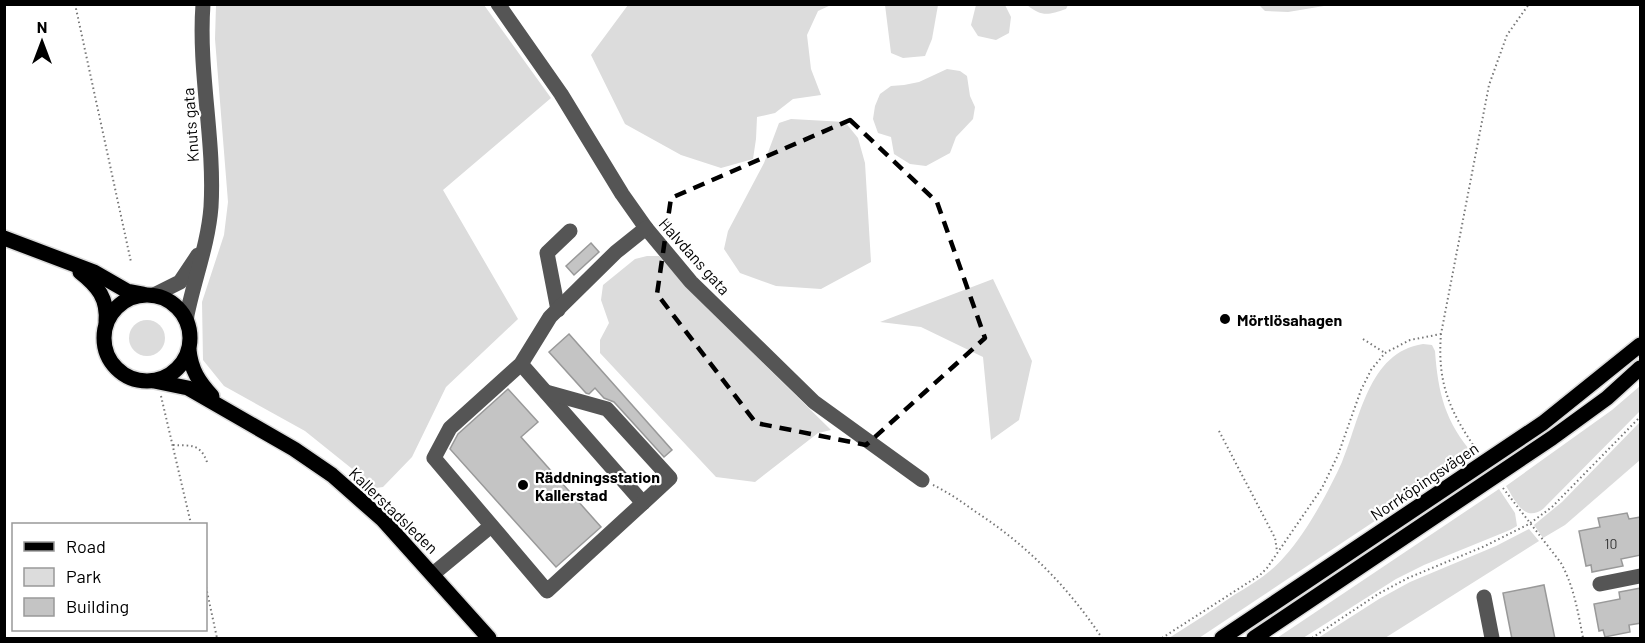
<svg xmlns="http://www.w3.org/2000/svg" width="1645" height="643" font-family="Barlow,sans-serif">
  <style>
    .green { fill: #dcdcdc }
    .building { fill: #c4c4c4; stroke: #999; stroke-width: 1.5 }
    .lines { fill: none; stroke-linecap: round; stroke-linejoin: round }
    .major-casing { stroke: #dbdbdb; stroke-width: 18 }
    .path { stroke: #777; stroke-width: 2; stroke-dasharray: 1.5 3; stroke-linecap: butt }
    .minor { stroke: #555; stroke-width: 15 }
    .major { stroke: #000; stroke-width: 15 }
    .marked { fill: none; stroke: #000; stroke-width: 4.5; stroke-dasharray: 12 8; stroke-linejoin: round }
    .poi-dot { fill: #000; stroke: #fff; stroke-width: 2 }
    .labels { text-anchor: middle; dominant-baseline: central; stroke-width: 4.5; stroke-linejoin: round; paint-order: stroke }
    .number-label { font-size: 14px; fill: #313131 }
    .street-label { font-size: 16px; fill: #000; stroke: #fff }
    .poi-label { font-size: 16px; font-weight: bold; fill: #000; stroke: #fff; text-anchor: start }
  </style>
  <rect width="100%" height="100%" fill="#fff"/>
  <!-- green -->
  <g class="green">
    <path d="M216,5h268l67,93 -108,92 75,129 -72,68 -34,70 -29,30 -7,1 -71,-57 -81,-45 -21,-26 -1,-58 22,-67 4,-33 -13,-163z"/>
    <path d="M628,5h203l-13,6 -11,24 4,34 10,26 -28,4 -18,14 -18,4 -1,22 -3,20 -32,9 -40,-13 -56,-31 -34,-69z"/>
    <path d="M885,5h53l-6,34 -7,17 -22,2 -12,-5z"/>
    <path d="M976,5h29l6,12 -2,16 -13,7 -18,-4 -7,-11z"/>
    <path d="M1027,5h41l-2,4c-18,6 -24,8 -39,-4z"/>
    <path d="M1259,5h71l-42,7 -23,-1z"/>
    <path d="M947,69l13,2 7,5 3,20 5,11 -2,12 -17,18 -6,16 -24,13 -16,-2 -16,-10 -3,-17 -13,-4 -5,-14 2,-13 5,-12 11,-8 13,-1 15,-3z"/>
    <path d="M791,119l54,3 13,16 7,25 6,99 -50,27 -45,-3 -36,-13 -16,-24 4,-18 36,-68 15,-40z"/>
    <path d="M647,256h12l29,33 143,141 -13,3 -63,49 -39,-5 -116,-124v-13l9,-17 -8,-23 2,-15 32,-26z"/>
    <path d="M993,279l39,82 -13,59 -28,20 -8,-83 -62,-30 -41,-5z"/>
    <circle cx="147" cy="338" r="18"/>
    <path d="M1423,344l9,1 3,6c3,42 10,71 39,104l-275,183h-30c22,-14 44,-28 65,-43 18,-11 37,-22 51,-39 21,-23 44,-65 57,-94 18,-42 26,-110 81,-118z"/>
    <path d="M1640,386v25l-97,98c-19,14 -28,-9 -37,-23l106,-76z"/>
    <path d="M1640,422v38l-75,65 -22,13 -9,-13 28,-23z"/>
    <path d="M1499,489l16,24 2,13 -7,4 -86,35 -28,14 -93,59h-26z"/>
    <path d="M1529,529l10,12 -154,97h-67l61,-39 31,-17 86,-36z"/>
  </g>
  <!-- building -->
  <g class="building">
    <path d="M591,243l8,9 -25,23 -8,-9z"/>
    <path d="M569,334l103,116 -8,7 -50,-55 -10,-4 -9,-10 -6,6 -3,-1 -37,-41z"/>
    <path d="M508,389l30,33 -17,15 80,90 -45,40 -106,-118 8,-15z"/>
    <path d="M1627,513l2,6 12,-2v38l-20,4 2,7 -31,6 -1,-7 -5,1 -7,-35 21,-4 -2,-9z"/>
    <path d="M1544,585l11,54h-43l-9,-46z"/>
    <path d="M1641,588v35l-12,2 1,7 -25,5 -2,-7 -4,1 -5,-27 26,-5 -1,-7z"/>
  </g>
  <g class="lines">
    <!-- major casing -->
    <g class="major-casing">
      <g id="major">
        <path d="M4,238l90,34 33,19 16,3"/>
        <path d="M80,272c18,14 28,27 26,50"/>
        <circle cx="147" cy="338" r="43"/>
        <path d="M189,350c2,20 10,32 23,46"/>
        <path d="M154,381l34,7 106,61 38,26 51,45 106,118"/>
        <path d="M1222,638l321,-215 97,-78"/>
        <path d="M1254,638l298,-200 55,-40 33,-30"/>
      </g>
    </g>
    <!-- path -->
    <g class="path">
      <path d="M75,4l56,258"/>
      <path d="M1363,339l22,14"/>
      <path d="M161,396l30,128"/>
      <path d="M1219,431l56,107 2,13"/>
      <path d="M173,445c18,1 27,-2 34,17"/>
      <path d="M1478,452c-28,-40 -41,-68 -37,-118l48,-249 18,-50 22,-31"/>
      <path d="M933,485c15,7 29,17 43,27 52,34 92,75 126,126"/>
      <path d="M1503,488l58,75c13,24 17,49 22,75"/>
      <path d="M206,587l11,51"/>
      <path d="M1162,638l98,-63 7,-7 55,-80 16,-33 23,-65 10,-20 14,-17 25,-13 31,-6"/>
      <path d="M1312,638l66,-44 30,-16 77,-32 44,-22 23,-17 88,-90"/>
    </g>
    <!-- minor -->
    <g class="minor">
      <path d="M498,4l63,90 61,100 24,34 45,54 123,120 108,78"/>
      <path d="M154,295l26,-13 18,-27"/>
      <path d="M558,310l-11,-57 23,-22"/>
      <path d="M186,320c7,-38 22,-74 25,-113 4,-67 -13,-135 -8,-203"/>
      <path d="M521,364l122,139 -96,88 -113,-133 16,-30 71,-64 29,-47 66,-65 30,-24"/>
      <path d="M546,392l61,17 63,69 -27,25"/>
      <path d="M433,574l58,-48"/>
      <path d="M1600,584l40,-8"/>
      <path d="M1484,597l8,41"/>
    </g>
    <!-- major -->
    <use href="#major" class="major"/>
  </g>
  <!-- marked area -->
  <path class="marked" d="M850,120l87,82 48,136 -119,107 -110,-22 -99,-129 14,-96z"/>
  <!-- markers -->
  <g class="poi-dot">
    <circle cx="1225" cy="319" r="6"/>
    <circle cx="523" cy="485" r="6"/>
  </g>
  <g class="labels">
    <!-- number labels -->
    <g class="number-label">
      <text x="1611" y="543">10</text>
    </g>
    <!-- street labels -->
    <g class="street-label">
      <text transform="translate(190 125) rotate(-94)">Knuts gata</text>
      <text transform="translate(695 256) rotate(48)">Halvdans gata</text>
      <text transform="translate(1424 481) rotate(-34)">Norrköpingsvägen</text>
      <text transform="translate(394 510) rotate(44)">Kallerstadsleden</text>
    </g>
    <!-- poi labels -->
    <g class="poi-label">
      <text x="1237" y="319">Mörtlösahagen</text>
      <text x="535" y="476">Räddningsstation<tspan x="535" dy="18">Kallerstad</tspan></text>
    </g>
  </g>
  <!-- border -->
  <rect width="1645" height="643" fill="none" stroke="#000000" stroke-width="12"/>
  <!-- legend -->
  <rect x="12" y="523" width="195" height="108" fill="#ffffff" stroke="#999999" stroke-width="1.5"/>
  <rect x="24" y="542" width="30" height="9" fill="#000000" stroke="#999999" stroke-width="1.5"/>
  <text x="66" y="553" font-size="18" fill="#000000">Road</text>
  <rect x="24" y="568" width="30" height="18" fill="#dcdcdc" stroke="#999999" stroke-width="1.5"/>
  <text x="66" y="583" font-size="18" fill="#000000">Park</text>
  <rect x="24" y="598" width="30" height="18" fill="#c4c4c4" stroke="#999999" stroke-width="1.5"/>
  <text x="66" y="613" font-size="18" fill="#000000">Building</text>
  <!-- north arrow -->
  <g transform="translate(42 42)" stroke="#ffffff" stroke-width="4.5" paint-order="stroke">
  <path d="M0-4.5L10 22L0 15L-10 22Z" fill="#000000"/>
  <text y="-9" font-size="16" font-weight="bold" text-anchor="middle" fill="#000000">N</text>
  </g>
</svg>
